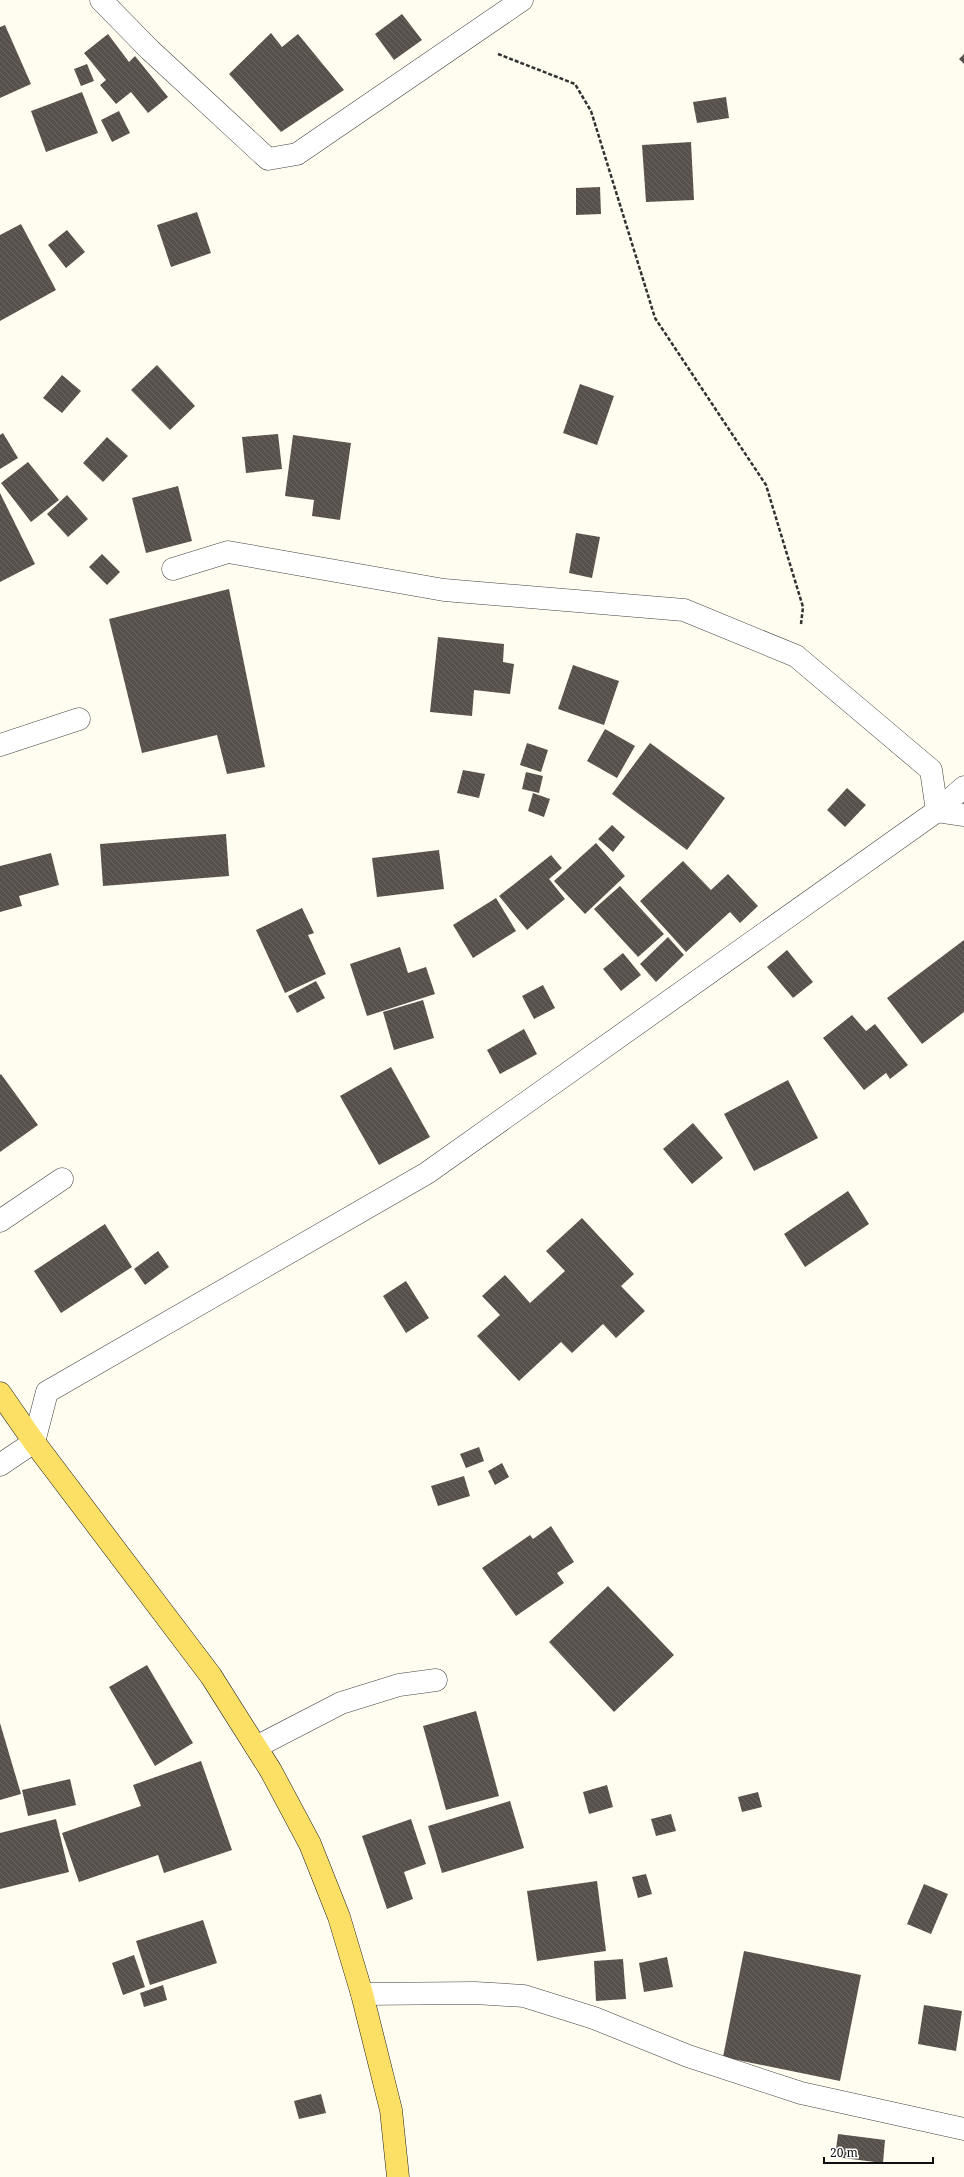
<svg xmlns="http://www.w3.org/2000/svg" width="964" height="2177" font-family="'Noto Serif',serif">
  <style>
    .building { fill: url(#building-back-hatch) }
    .lines { fill: none; stroke-linecap: round; stroke-linejoin: round }
    .minor-casing { stroke: #424242; stroke-width: 23 }
    .major-casing { stroke: #202020; stroke-width: 23 }
    .path { stroke: #313131; stroke-width: 2.5; stroke-dasharray: 4 2; stroke-linecap: butt }
    .minor { stroke: #fff; stroke-width: 22 }
    .major { stroke: #fbe065; stroke-width: 22 }
  </style>
  <defs>
    <pattern id="building-back-hatch" width="6" height="6" patternUnits="userSpaceOnUse"><rect width="6" height="6" fill="#58514b"/><path d="M-1 5l2 2M0 0l6 6M5-1l2 2" fill="none" stroke="#6b6561"/></pattern>
  </defs>
  <rect width="100%" height="100%" fill="#fffdf0"/>
  <!-- building -->
  <g class="building">
    <path d="M402,14l20,26 -28,20 -19,-26z"/>
    <path d="M5,25l26,59 -31,14v-71z"/>
    <path d="M271,33l11,14 16,-13 46,56 -63,42 -52,-58z"/>
    <path d="M108,34l21,28 6,-6 33,41 -20,16 -17,-21 -15,12 -16,-19 6,-5 -22,-27z"/>
    <path d="M964,54v10l-5,-5z"/>
    <path d="M87,64l7,17 -13,5 -7,-17z"/>
    <path d="M82,92l16,41 -52,19 -15,-41z"/>
    <path d="M726,97l3,21 -32,5 -4,-21z"/>
    <path d="M119,111l11,22 -18,9 -11,-22z"/>
    <path d="M691,142l3,58 -48,2 -4,-57z"/>
    <path d="M600,187l1,27 -25,1v-27z"/>
    <path d="M197,212l14,41 -40,14 -14,-42z"/>
    <path d="M21,224l35,66 -56,31v-86z"/>
    <path d="M67,230l18,22 -19,16 -18,-23z"/>
    <path d="M157,365l38,41 -25,24 -39,-40z"/>
    <path d="M62,375l19,16 -19,22 -19,-15z"/>
    <path d="M580,384l34,12 -17,49 -34,-12z"/>
    <path d="M3,433l15,25 -18,11v-34z"/>
    <path d="M278,434l4,35 -36,4 -4,-36z"/>
    <path d="M293,435l58,8 -11,77 -28,-4 2,-16 -29,-4z"/>
    <path d="M107,437l21,19 -25,26 -20,-19z"/>
    <path d="M28,462l31,38 -28,22 -30,-39z"/>
    <path d="M178,486l14,55 -46,12 -14,-55z"/>
    <path d="M0,493l35,71 -35,18z"/>
    <path d="M67,495l21,24 -20,18 -21,-23z"/>
    <path d="M576,533l24,4 -8,41 -23,-5z"/>
    <path d="M102,554l18,18 -13,13 -18,-18z"/>
    <path d="M229,589l36,178 -38,7 -10,-39 -75,18 -33,-134z"/>
    <path d="M438,637l66,7 -1,18 11,2 -4,30 -36,-4 -2,26 -42,-4z"/>
    <path d="M573,665l46,16 -15,44 -46,-16z"/>
    <path d="M605,729l30,17 -18,32 -30,-17z"/>
    <path d="M527,743l21,7 -7,22 -21,-7z"/>
    <path d="M650,743l75,55 -38,52 -75,-56z"/>
    <path d="M463,770l22,4 -6,24 -22,-5z"/>
    <path d="M526,772l17,4 -4,17 -17,-4z"/>
    <path d="M847,788l19,17 -21,22 -18,-17z"/>
    <path d="M533,793l17,6 -6,18 -16,-6z"/>
    <path d="M612,825l13,12 -12,15 -15,-13z"/>
    <path d="M226,834l3,42 -126,10 -3,-42z"/>
    <path d="M596,843l29,33 -40,38 -31,-33z"/>
    <path d="M439,850l5,39 -67,8 -5,-39z"/>
    <path d="M51,853l8,32 -40,11 3,10 -22,6v-46z"/>
    <path d="M551,855l11,13 -13,11 16,20 -38,31 -28,-34z"/>
    <path d="M683,861l28,29 17,-16 30,32 -18,17 -10,-11 -44,40 -46,-51z"/>
    <path d="M620,886l44,48 -26,23 -44,-48z"/>
    <path d="M496,898l20,33 -43,27 -20,-33z"/>
    <path d="M302,908l12,25 -6,2 18,39 -41,19 -29,-63z"/>
    <path d="M668,937l16,18 -28,27 -16,-18z"/>
    <path d="M964,940v72l-42,32 -35,-46z"/>
    <path d="M400,947l8,26 18,-6 9,27 -68,22 -17,-52z"/>
    <path d="M787,950l26,32 -20,16 -26,-31z"/>
    <path d="M623,953l18,22 -20,16 -18,-22z"/>
    <path d="M316,981l9,17 -28,15 -9,-17z"/>
    <path d="M543,985l12,23 -21,11 -12,-23z"/>
    <path d="M423,1000l11,38 -40,12 -11,-38z"/>
    <path d="M852,1015l14,16 9,-7 33,41 -18,14 -4,-6 -22,17 -41,-52z"/>
    <path d="M524,1029l13,25 -37,20 -13,-24z"/>
    <path d="M391,1067l39,70 -51,28 -39,-69z"/>
    <path d="M1,1074l37,51 -38,27v-77z"/>
    <path d="M788,1080l30,58 -64,33 -30,-57z"/>
    <path d="M693,1123l30,35 -31,26 -29,-35z"/>
    <path d="M848,1191l21,33 -64,43 -21,-33z"/>
    <path d="M582,1218l52,56 -13,12 24,25 -29,27 -13,-14 -31,29 -11,-11 -42,39 -42,-45 23,-21 -18,-19 23,-21 25,28 35,-32 -19,-20z"/>
    <path d="M105,1224l27,43 -71,46 -27,-42z"/>
    <path d="M158,1251l11,16 -24,18 -11,-16z"/>
    <path d="M406,1281l23,37 -23,15 -23,-37z"/>
    <path d="M479,1447l5,14 -18,7 -6,-14z"/>
    <path d="M502,1463l7,14 -14,8 -7,-14z"/>
    <path d="M464,1476l6,20 -32,10 -7,-20z"/>
    <path d="M551,1526l23,36 -17,11 7,10 -48,33 -34,-48 48,-33 3,4z"/>
    <path d="M608,1586l66,69 -60,57 -65,-70z"/>
    <path d="M147,1665l46,78 -38,23 -46,-79z"/>
    <path d="M476,1711l23,85 -53,14 -23,-84z"/>
    <path d="M0,1723l21,71 -21,6z"/>
    <path d="M201,1761l31,89 -68,23 -6,-18 -79,27 -17,-49 79,-27 -8,-21z"/>
    <path d="M70,1779l6,26 -48,11 -6,-26z"/>
    <path d="M607,1785l6,22 -24,7 -6,-22z"/>
    <path d="M758,1792l4,15 -20,5 -4,-15z"/>
    <path d="M510,1801l14,47 -82,25 -14,-47z"/>
    <path d="M671,1814l5,17 -20,5 -5,-17z"/>
    <path d="M56,1819l13,53 -69,17v-56z"/>
    <path d="M411,1819l15,45 -22,8 9,27 -26,10 -25,-73z"/>
    <path d="M646,1874l6,20 -14,4 -6,-21z"/>
    <path d="M597,1881l9,70 -69,10 -10,-70z"/>
    <path d="M924,1884l24,10 -17,40 -24,-10z"/>
    <path d="M203,1920l14,43 -67,22 -14,-44z"/>
    <path d="M744,1951l117,24 -21,106 -117,-24z"/>
    <path d="M134,1955l11,32 -22,8 -11,-32z"/>
    <path d="M667,1957l6,30 -29,5 -5,-29z"/>
    <path d="M623,1959l3,40 -30,2 -2,-40z"/>
    <path d="M163,1985l4,15 -23,7 -4,-14z"/>
    <path d="M924,2005l38,6 -6,40 -38,-7z"/>
    <path d="M321,2094l5,19 -27,6 -5,-18z"/>
    <path d="M838,2134l47,6 -2,23 -48,-6z"/>
  </g>
  <g class="lines">
    <!-- minor casing -->
    <g class="minor-casing">
      <g id="minor">
        <path d="M101,0l49,50 118,109 29,-5 225,-154"/>
        <path d="M173,569l55,-17 216,38 240,20 112,46 135,114 6,41"/>
        <path d="M0,745l79,-26"/>
        <path d="M937,811l27,-24"/>
        <path d="M0,1221l62,-42"/>
        <path d="M0,1465l34,-23 13,-50 380,-219 510,-362 27,4"/>
        <path d="M256,1747l85,-44 58,-18 37,-5"/>
        <path d="M362,1994l113,-1 49,3 70,22 94,38 113,37 163,36"/>
      </g>
    </g>
    <!-- major casing -->
    <g class="major-casing">
      <path id="major" d="M0,1393l34,49 177,234 60,95 39,73 29,73 23,77 29,116 7,67"/>
    </g>
    <!-- path -->
    <path class="path" d="M498,54l77,30 16,27 64,207 111,167 37,122 -2,17"/>
    <!-- minor -->
    <use href="#minor" class="minor"/>
    <!-- major -->
    <use href="#major" class="major"/>
  </g>
  <!-- scale -->
  <path d="M824 2157v6h109v-6" fill="none" stroke="#0f0f0f" stroke-width="2"/>
  <text x="830" y="2157" font-size="12" fill="#0f0f0f" stroke="#ffffff" stroke-width="3" paint-order="stroke">20 m</text>
</svg>
